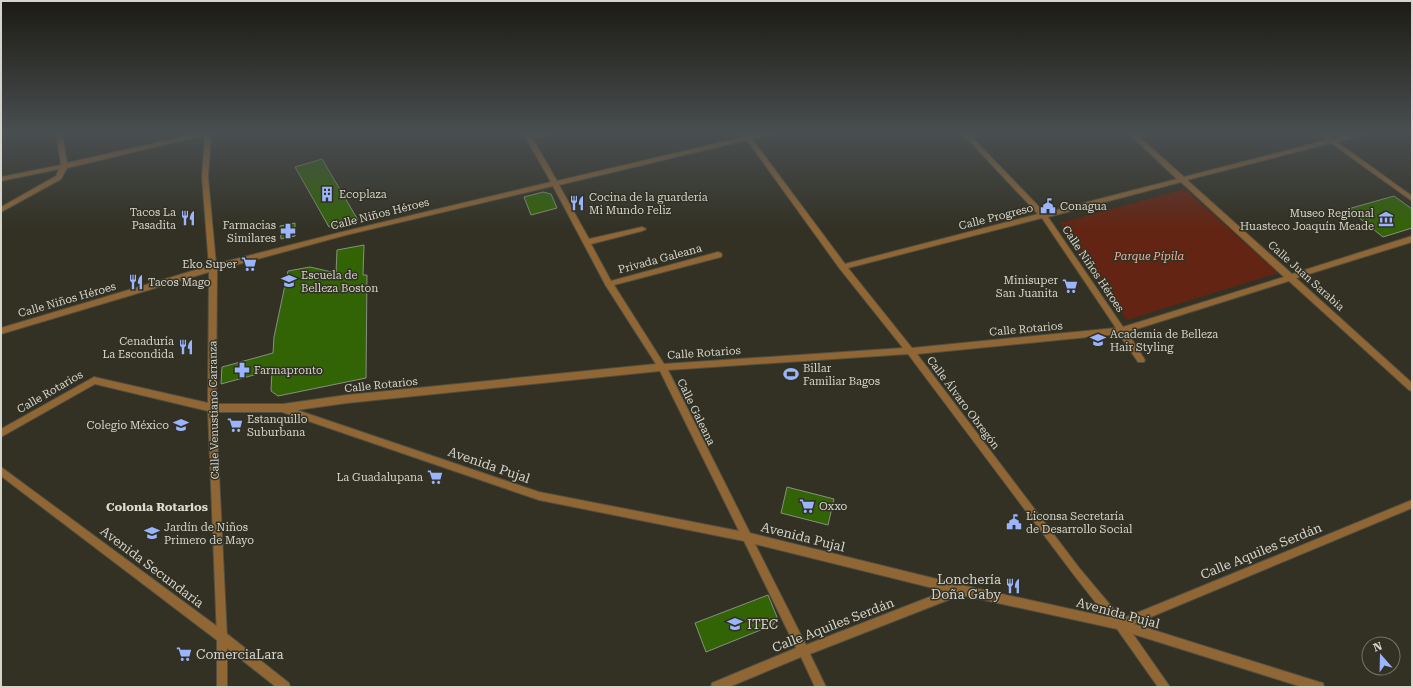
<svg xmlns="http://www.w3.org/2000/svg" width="1413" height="688" font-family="'Roboto Serif',serif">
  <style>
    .green { fill: #642413 }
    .building { fill: #326406; stroke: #879082 }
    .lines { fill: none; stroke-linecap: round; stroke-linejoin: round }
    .minor-casing { stroke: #504f42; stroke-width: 2 }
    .tertiary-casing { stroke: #504f42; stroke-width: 2 }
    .minor { fill: #906635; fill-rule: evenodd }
    .tertiary { fill: #906635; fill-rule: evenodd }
    .labels { text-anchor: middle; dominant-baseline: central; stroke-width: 3; stroke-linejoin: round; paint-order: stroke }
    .poi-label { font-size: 11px; fill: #d6d5cd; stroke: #323124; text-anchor: start }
    .street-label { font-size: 11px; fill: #d6d5cd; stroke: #323124 }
    .park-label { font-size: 11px; font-style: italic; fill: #f7ab96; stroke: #323124 }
    .neighbourhood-label { font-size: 12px; font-weight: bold; fill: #dedccc; stroke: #323124 }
    .near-street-label { font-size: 13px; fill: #d6d5cd; stroke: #323124 }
    .near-poi-label { font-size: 13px; fill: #d6d5cd; stroke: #323124; text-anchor: start }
  </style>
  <rect width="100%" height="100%" fill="#323124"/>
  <!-- green -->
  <path class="green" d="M1185,189l93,84 -151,47 -67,-97z"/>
  <!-- building -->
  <g class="building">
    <path d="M322,159l36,61 -29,7 -34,-60z"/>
    <path d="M543,192l8,2 6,14 -26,7 -7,-18z"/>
    <path d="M1394,196l18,13v19l-29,9 -35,-28z"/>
    <path d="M295,223v13l-14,3 -1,-13z"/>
    <path d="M364,245l-1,30h4l-1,103 -88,18 -7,-5 1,-21 -51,14 1,-17 51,-14 1,-16 14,-66 22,-4 26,6 1,-23z"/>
    <path d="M787,487l47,12 -6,26 -47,-12z"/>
    <path d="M768,595l9,22 -4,8 -67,27 -11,-29z"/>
  </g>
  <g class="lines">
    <!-- minor casing -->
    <g class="minor-casing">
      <path id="minor" d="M56,133h6l5,30 132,-30h12l-3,44 8,87 130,-33 205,-49 -28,-49h6l2,3 10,-3h10l-1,1 -17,5 24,42 187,-44 -2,-4h6l2,2 11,-2h10l-1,1 -18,5 93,125 193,-50 -76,-81h6l77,80 132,-34 -49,-46h7l49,44 143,-37 -9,-7h7l8,6 23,-6h10l-1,1 -28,8 75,54v5l-81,-58 -144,37 105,94 120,-38v6l-116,36 116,105v8l-3,-1 -120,-109 -162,51 18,28 -1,2h-6l-19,-28 -202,20 163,215 42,50 290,-119v8l-278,116 185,58 4,1 1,4h-22l-169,-53 37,53h-12l-41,-58 -156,-34 -151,59 16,33h-11l-14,-30 -72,30h-18l1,-4 84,-35 -52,-107 -205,-41 -257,-88h-66l11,225v50h-10v-50l-9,-226 -113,-27 -94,53v-8l93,-52 114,26 1,-131 -208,62v-6l208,-62 -7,-89 3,-42 -138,33 -6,11 -60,33v-5l55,-31 3,-7 -58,12v-4l60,-12zM747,140l93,129 63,79 -239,16 -50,-79 107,-28 1,-2 -1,-2 -3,-1 -107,29 -20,-37 51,-13 4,-2 -4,-2 -53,12 -30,-54zM1181,182l103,95 -161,50 -75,-110zM553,186l53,100 50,78 -309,31 -64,9h-67l1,-134 129,-35zM1042,218l74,110 -204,20 -64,-80zM908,354l166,221 33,42 -146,-32 -211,-52 -82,-163zM660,371l79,160 -200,-39 -242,-82 50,-7zM755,544l190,47 -139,54z"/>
    </g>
    <!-- tertiary casing -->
    <g class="tertiary-casing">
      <path id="tertiary" d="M1,467l225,166 63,50 1,4h-14l-58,-46 -217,-165z"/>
    </g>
    <!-- minor -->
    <use href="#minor" class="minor"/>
    <!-- tertiary -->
    <use href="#tertiary" class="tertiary"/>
  </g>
  <!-- sky -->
  <linearGradient id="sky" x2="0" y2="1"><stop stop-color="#1c1b14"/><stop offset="0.58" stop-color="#494e50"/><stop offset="1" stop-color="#494e50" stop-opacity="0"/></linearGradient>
  <rect width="1413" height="229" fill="url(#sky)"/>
  <!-- icons -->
  <defs>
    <g id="building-bare" transform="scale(1.2)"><path d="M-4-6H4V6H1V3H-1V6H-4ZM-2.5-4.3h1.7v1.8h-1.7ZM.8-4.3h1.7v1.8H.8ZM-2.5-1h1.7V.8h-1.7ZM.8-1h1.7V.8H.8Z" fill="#9ab5fd" stroke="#323124" stroke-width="2.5" paint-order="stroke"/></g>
    <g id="restaurant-bare" transform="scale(1.2)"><path d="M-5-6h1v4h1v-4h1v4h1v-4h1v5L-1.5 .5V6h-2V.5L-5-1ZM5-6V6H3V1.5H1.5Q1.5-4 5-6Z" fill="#9ab5fd" stroke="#323124" stroke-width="2.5" paint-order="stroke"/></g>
    <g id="civic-bare" transform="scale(1.2)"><path d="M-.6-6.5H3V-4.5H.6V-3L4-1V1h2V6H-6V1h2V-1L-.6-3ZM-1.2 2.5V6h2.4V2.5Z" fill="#9ab5fd" stroke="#323124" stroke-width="2.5" paint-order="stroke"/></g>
    <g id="museum-bare" transform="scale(1.2)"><path d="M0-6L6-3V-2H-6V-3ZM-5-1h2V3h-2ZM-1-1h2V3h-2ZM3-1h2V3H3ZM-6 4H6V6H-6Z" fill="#9ab5fd" stroke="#323124" stroke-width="2.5" paint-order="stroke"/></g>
    <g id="pharmacy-bare" transform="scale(1.2)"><path d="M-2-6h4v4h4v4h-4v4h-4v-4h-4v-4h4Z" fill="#9ab5fd" stroke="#323124" stroke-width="2.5" paint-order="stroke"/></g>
    <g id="supermarket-bare" transform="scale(1.2)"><path d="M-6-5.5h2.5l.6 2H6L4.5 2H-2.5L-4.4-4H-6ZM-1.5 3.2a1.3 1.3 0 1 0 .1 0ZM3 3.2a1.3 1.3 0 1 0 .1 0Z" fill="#9ab5fd" stroke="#323124" stroke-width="2.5" paint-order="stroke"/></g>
    <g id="university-bare" transform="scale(1.2)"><path d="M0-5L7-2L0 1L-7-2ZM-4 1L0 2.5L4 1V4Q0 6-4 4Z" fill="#9ab5fd" stroke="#323124" stroke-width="2.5" paint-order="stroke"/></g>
    <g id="stadium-bare" transform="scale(1.2)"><path d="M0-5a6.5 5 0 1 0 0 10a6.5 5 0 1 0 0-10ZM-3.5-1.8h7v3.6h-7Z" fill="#9ab5fd" stroke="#323124" stroke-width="2.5" paint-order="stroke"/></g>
    <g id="school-bare" transform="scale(1.2)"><path d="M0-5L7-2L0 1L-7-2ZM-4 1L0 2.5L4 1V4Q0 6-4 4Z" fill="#9ab5fd" stroke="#323124" stroke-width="2.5" paint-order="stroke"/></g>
  </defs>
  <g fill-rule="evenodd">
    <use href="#building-bare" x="327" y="194"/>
    <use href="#restaurant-bare" x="577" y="203"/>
    <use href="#civic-bare" x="1048" y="206"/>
    <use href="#restaurant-bare" x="188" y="218"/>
    <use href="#museum-bare" x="1386" y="219"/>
    <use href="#pharmacy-bare" x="288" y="231"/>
    <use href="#supermarket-bare" x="249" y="264"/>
    <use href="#university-bare" x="289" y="281"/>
    <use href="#restaurant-bare" x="136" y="282"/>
    <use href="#supermarket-bare" x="1070" y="286"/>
    <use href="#university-bare" x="1098" y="340"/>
    <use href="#restaurant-bare" x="186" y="347"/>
    <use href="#pharmacy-bare" x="242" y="370"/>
    <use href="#stadium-bare" x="791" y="374"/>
    <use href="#school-bare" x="181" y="425"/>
    <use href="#supermarket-bare" x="235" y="425"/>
    <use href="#supermarket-bare" x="435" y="477"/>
    <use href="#supermarket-bare" x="807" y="506"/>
    <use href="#civic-bare" x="1014" y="522"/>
    <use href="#school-bare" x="152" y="533"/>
    <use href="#restaurant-bare" x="1013" y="586"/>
    <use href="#university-bare" x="735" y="624"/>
    <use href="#supermarket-bare" x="184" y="654"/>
  </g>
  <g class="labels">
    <!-- poi labels -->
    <g class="poi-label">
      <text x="339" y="194">Ecoplaza</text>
      <text x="589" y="197">Cocina de la guardería<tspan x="589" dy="13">Mi Mundo Feliz</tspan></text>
      <text x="1060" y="206">Conagua</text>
      <text x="176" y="212" text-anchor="end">Tacos La<tspan x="176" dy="13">Pasadita</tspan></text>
      <text x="1374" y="213" text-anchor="end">Museo Regional<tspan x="1374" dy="13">Huasteco Joaquín Meade</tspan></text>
      <text x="276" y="225" text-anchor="end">Farmacias<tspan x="276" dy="13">Similares</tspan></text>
      <text x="237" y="264" text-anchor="end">Eko Super</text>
      <text x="301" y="275">Escuela de<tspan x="301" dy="13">Belleza Boston</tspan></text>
      <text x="1058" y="280" text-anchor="end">Minisuper<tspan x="1058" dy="13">San Juanita</tspan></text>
      <text x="148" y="282">Tacos Mago</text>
      <text x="1110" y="334">Academia de Belleza<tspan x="1110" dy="13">Hair Styling</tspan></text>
      <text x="174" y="341" text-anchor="end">Cenaduría<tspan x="174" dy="13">La Escondida</tspan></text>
      <text x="803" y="368">Billar<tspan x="803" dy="13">Familiar Bagos</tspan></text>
      <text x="254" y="370">Farmapronto</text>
      <text x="247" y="419">Estanquillo<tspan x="247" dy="13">Suburbana</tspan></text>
      <text x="169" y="425" text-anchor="end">Colegio México</text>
      <text x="423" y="477" text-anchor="end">La Guadalupana</text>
      <text x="819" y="506">Oxxo</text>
      <text x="1026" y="516">Liconsa Secretaría<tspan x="1026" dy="13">de Desarrollo Social</tspan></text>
      <text x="164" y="527">Jardín de Niños<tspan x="164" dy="13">Primero de Mayo</tspan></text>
    </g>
    <!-- street labels -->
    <g class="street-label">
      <text transform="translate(380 214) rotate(-14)">Calle Niños Héroes</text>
      <text transform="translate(996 217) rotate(-14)">Calle Progreso</text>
      <text transform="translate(660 259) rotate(-15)">Privada Galeana</text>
      <text transform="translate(1093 269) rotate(56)">Calle Niños Héroes</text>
      <text transform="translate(1306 276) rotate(42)">Calle Juan Sarabia</text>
      <text transform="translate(67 300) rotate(-16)">Calle Niños Héroes</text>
      <text transform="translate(1026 329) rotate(-5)">Calle Rotarios</text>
      <text transform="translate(704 353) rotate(-4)">Calle Rotarios</text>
      <text transform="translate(381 385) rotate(-6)">Calle Rotarios</text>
      <text transform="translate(50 392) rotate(-30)">Calle Rotarios</text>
      <text transform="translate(963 403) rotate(53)">Calle Álvaro Obregón</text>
      <text transform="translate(214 410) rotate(-91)">Calle Venustiano Carranza</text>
      <text transform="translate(696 412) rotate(64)">Calle Galeana</text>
    </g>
    <!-- park labels -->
    <g class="park-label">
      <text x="1149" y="256">Parque Pípila</text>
    </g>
    <!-- neighbourhood labels -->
    <g class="neighbourhood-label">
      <text x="157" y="507">Colonia Rotarios</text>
    </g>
    <!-- near-street labels -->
    <g class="near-street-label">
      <text transform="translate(489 465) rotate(19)">Avenida Pujal</text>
      <text transform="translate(803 537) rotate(14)">Avenida Pujal</text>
      <text transform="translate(1261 551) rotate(-22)">Calle Aquiles Serdán</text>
      <text transform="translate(152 567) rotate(37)">Avenida Secundaria</text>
      <text transform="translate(1118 613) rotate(15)">Avenida Pujal</text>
      <text transform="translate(833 625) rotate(-21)">Calle Aquiles Serdán</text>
    </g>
    <!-- near-poi labels -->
    <g class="near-poi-label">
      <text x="1001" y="579" text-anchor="end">Lonchería<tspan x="1001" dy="15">Doña Gaby</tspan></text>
      <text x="747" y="624">ITEC</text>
      <text x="196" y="654">ComerciaLara</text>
    </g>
  </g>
  <!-- border -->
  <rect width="1413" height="688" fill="none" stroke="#d6d5cd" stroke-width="4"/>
  <!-- north arrow -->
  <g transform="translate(1381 656) rotate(340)"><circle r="19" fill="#323124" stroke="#747368"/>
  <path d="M0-3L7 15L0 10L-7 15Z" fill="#9ab5fd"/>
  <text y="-6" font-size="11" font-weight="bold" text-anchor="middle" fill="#d6d5cd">N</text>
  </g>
</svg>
